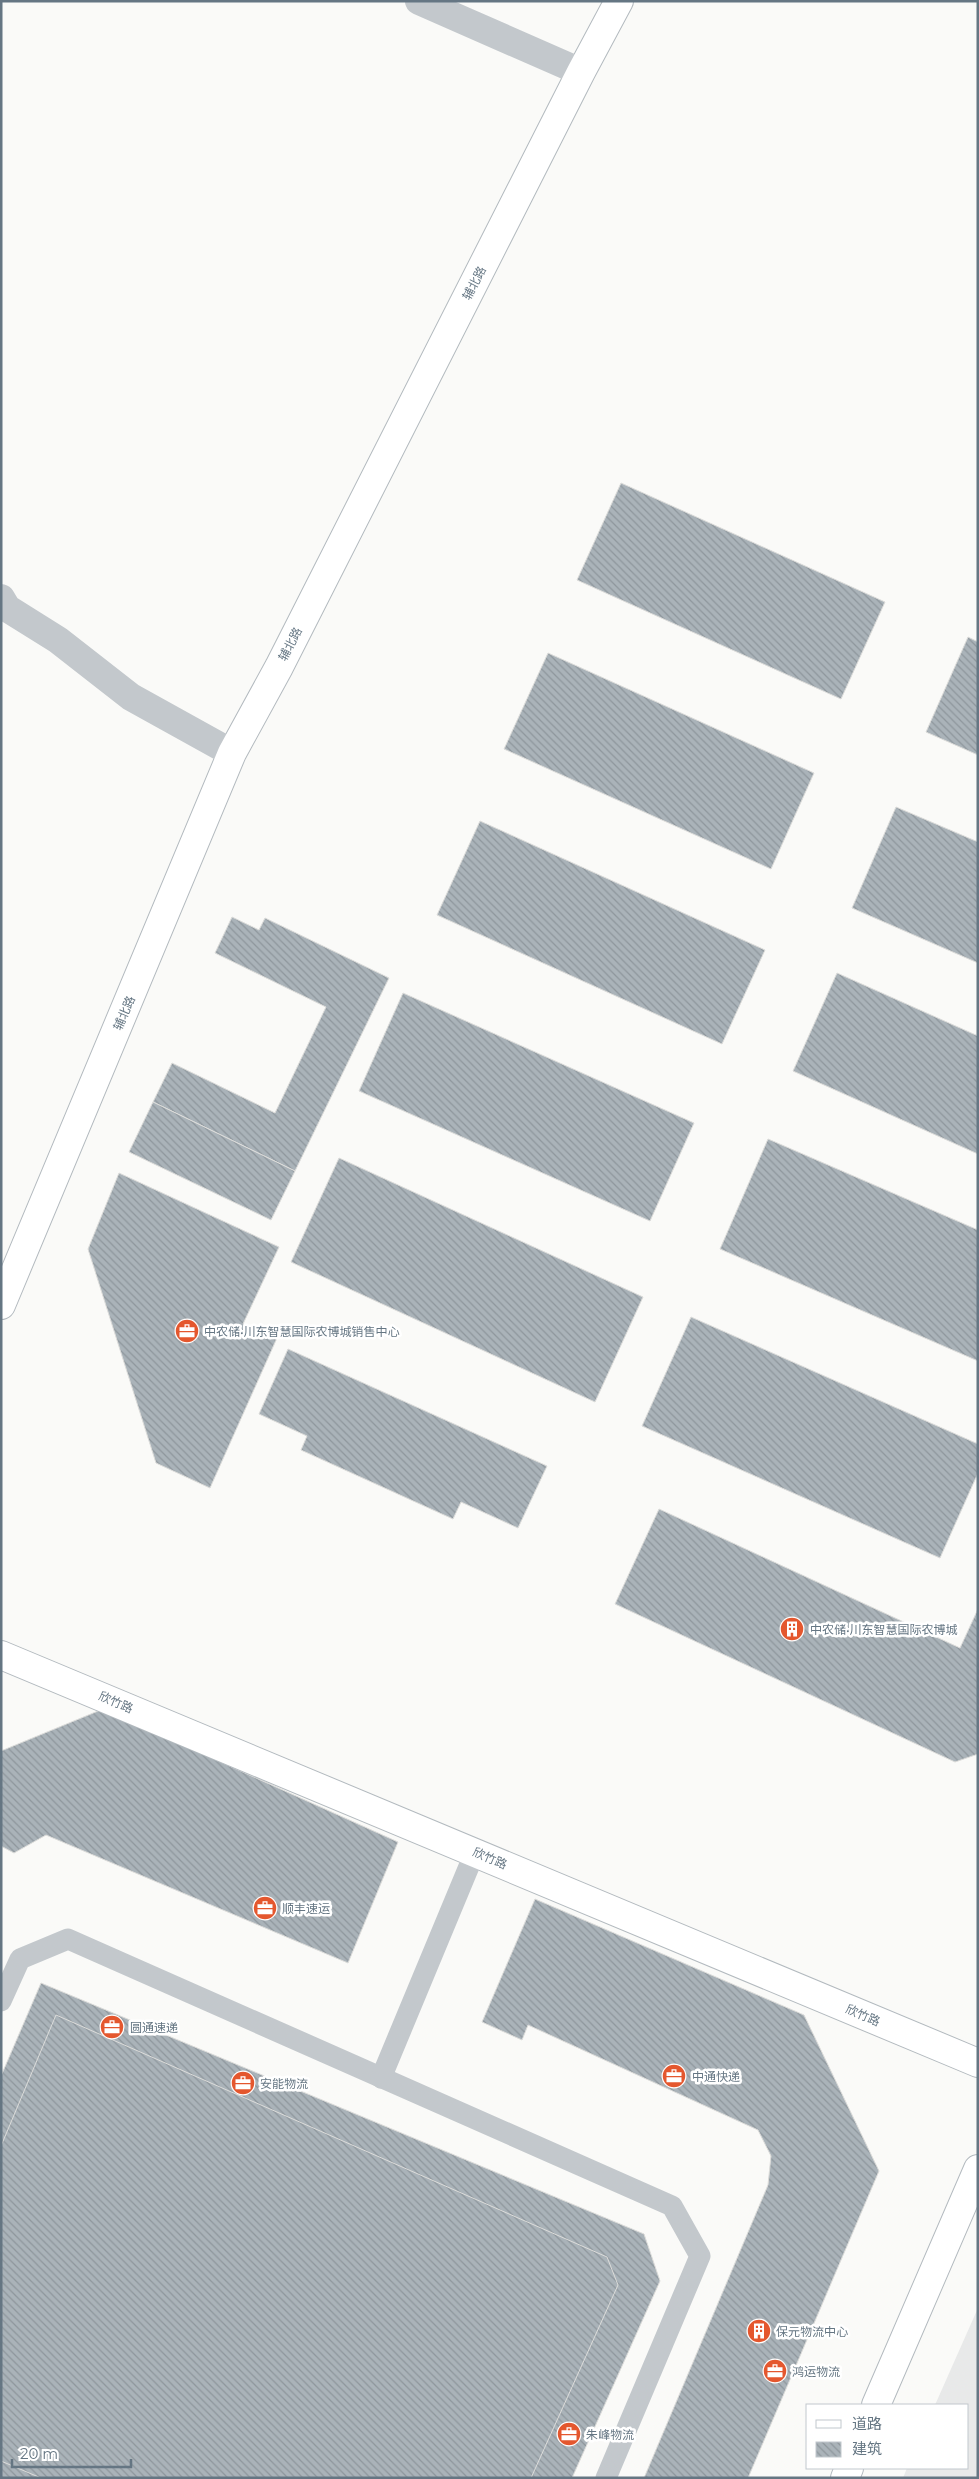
<svg xmlns="http://www.w3.org/2000/svg" width="979" height="2479" font-family="Montserrat,'Noto Sans SC',sans-serif">
  <style>
    .built { fill: #e8e9e9 }
    .building { fill: url(#building-back-hatch); stroke: #dcdcda }
    .lines { fill: none; stroke-linecap: round; stroke-linejoin: round }
    .secondary-casing { stroke: #b3babf; stroke-width: 30 }
    .lane { stroke: #c3c8cc; stroke-width: 21 }
    .street { stroke: #c3c8cc; stroke-width: 28 }
    .secondary { stroke: #fff; stroke-width: 28 }
    .labels { text-anchor: middle; dominant-baseline: central; stroke-width: 5; stroke-linejoin: round; paint-order: stroke }
    .street-label { font-size: 12px; fill: #657683; stroke: #fff }
    .poi-label { font-size: 12px; fill: #657683; stroke: #fff; text-anchor: start }
  </style>
  <defs>
    <pattern id="building-back-hatch" width="6" height="6" patternUnits="userSpaceOnUse" patternTransform="scale(1.25)"><rect width="6" height="6" fill="#aab3b9"/><path d="M-1 5l2 2M0 0l6 6M5-1l2 2" fill="none" stroke="#8e969c"/></pattern>
  </defs>
  <rect width="100%" height="100%" fill="#fafaf8"/>
  <!-- built -->
  <path class="built" d="M978,2308v170h-75l4,-10h61v-63h-33z"/>
  <!-- building -->
  <g class="building">
    <path d="M621,483l264,119 -44,97 -264,-119z"/>
    <path d="M968,637l10,5v113l-52,-23z"/>
    <path d="M548,653l266,120 -43,96 -267,-120z"/>
    <path d="M896,807l82,35v121l-126,-55z"/>
    <path d="M480,821l285,129 -43,94 -285,-129z"/>
    <path d="M232,917l27,13 6,-12 124,60 -94,193 -142,-69 19,-39 103,50 51,-106 -111,-54z"/>
    <path d="M837,973l141,63v118l-185,-83z"/>
    <path d="M403,993l291,130 -44,98 -291,-130z"/>
    <path d="M153,1102l142,69 -24,49 -142,-68z"/>
    <path d="M768,1139l210,91v131l-258,-112z"/>
    <path d="M339,1158l304,139 -48,105 -304,-140z"/>
    <path d="M119,1173l160,74 -36,77 34,14 -67,150 -54,-25 -68,-214z"/>
    <path d="M691,1317l287,127v29l-38,85 -298,-132z"/>
    <path d="M288,1349l259,117 -29,62 -57,-26 -8,17 -152,-69 6,-14 -48,-22z"/>
    <path d="M659,1509l301,139 18,-39v145l-23,8 -340,-158z"/>
    <path d="M103,1709l295,133 -50,121 -302,-128 -32,18 -13,-7v-95z"/>
    <path d="M535,1899l269,116 75,156 -131,307h-104l124,-293 3,-29 -13,-26 -230,-105 -6,15 -40,-18z"/>
    <path d="M41,1983l603,251 16,47 -88,197h-571v-402z"/>
    <path d="M56,2015l551,242 11,28 -87,193h-490l-40,-17v-315z"/>
  </g>
  <g class="lines">
    <!-- secondary casing -->
    <g class="secondary-casing">
      <g id="secondary">
        <path d="M1,1305l231,-552 47,-86 302,-595 38,-71"/>
        <path d="M1,1655l977,408"/>
        <path d="M876,2405l102,-236"/>
        <path d="M845,2478l4,-10"/>
      </g>
    </g>
    <!-- lane -->
    <g class="lane">
      <path d="M1,2001l19,-42 48,-20 604,267 28,50 -94,222"/>
      <path d="M381,2078l94,-226"/>
    </g>
    <!-- street -->
    <g class="street">
      <path d="M419,1l162,71"/>
      <path d="M1,598l6,10 51,32 73,57 101,56"/>
    </g>
    <!-- secondary -->
    <use href="#secondary" class="secondary"/>
  </g>
  <!-- icons -->
  <defs>
    <g id="office-disc" transform="scale(1.25)"><circle r="9.5" fill="#e4572e" stroke="#fff"/><path d="M-6-3h4V-5.5h4V-3h4V5H-6ZM-1-4.5V-3h2v-1.5ZM-6 0V1H6V0Z" fill="#fff"/></g>
    <g id="building-disc" transform="scale(1.25)"><circle r="9.5" fill="#e4572e" stroke="#fff"/><path d="M-4-6H4V6H1V3H-1V6H-4ZM-2.5-4.3h1.7v1.8h-1.7ZM.8-4.3h1.7v1.8H.8ZM-2.5-1h1.7V.8h-1.7ZM.8-1h1.7V.8H.8Z" fill="#fff"/></g>
  </defs>
  <g fill-rule="evenodd">
    <use href="#office-disc" x="187" y="1331"/>
    <use href="#building-disc" x="792" y="1629"/>
    <use href="#office-disc" x="265" y="1908"/>
    <use href="#office-disc" x="112" y="2027"/>
    <use href="#office-disc" x="674" y="2076"/>
    <use href="#office-disc" x="243" y="2083"/>
    <use href="#building-disc" x="759" y="2331"/>
    <use href="#office-disc" x="775" y="2371"/>
    <use href="#office-disc" x="569" y="2434"/>
  </g>
  <g class="labels">
    <!-- street labels -->
    <g class="street-label">
      <text transform="translate(474 283) rotate(-63)">辅北路</text>
      <text transform="translate(290 644) rotate(-63)">辅北路</text>
      <text transform="translate(124 1013) rotate(-67)">辅北路</text>
      <text transform="translate(116 1702) rotate(23)">欣竹路</text>
      <text transform="translate(490 1858) rotate(23)">欣竹路</text>
      <text transform="translate(863 2015) rotate(23)">欣竹路</text>
    </g>
    <!-- poi labels -->
    <g class="poi-label">
      <text x="204" y="1331">中农储•川东智慧国际农博城销售中心</text>
      <text x="810" y="1629">中农储•川东智慧国际农博城</text>
      <text x="282" y="1908">顺丰速运</text>
      <text x="130" y="2027">圆通速递</text>
      <text x="692" y="2076">中通快递</text>
      <text x="260" y="2083">安能物流</text>
      <text x="776" y="2331">保元物流中心</text>
      <text x="792" y="2371">鸿运物流</text>
      <text x="586" y="2434">朱峰物流</text>
    </g>
  </g>
  <!-- border -->
  <rect width="979" height="2479" fill="none" stroke="#657683" stroke-width="5"/>
  <!-- legend -->
  <rect x="806" y="2404" width="162" height="65" fill="#ffffff" stroke="#c1c8cd"/>
  <rect x="816" y="2420" width="25" height="8" fill="#ffffff" stroke="#c1c8cd"/>
  <text x="852" y="2429" font-size="15" fill="#657683">道路</text>
  <rect x="816" y="2442" width="25" height="15" fill="url(#building-back-hatch)" stroke="#c1c8cd"/>
  <text x="852" y="2454" font-size="15" fill="#657683">建筑</text>
  <!-- scale -->
  <path d="M12 2459v8h119v-8" fill="none" stroke="#657683" stroke-width="2.5"/>
  <text x="20" y="2459" font-size="15" fill="#657683" stroke="#ffffff" stroke-width="4" paint-order="stroke">20 m</text>
</svg>
